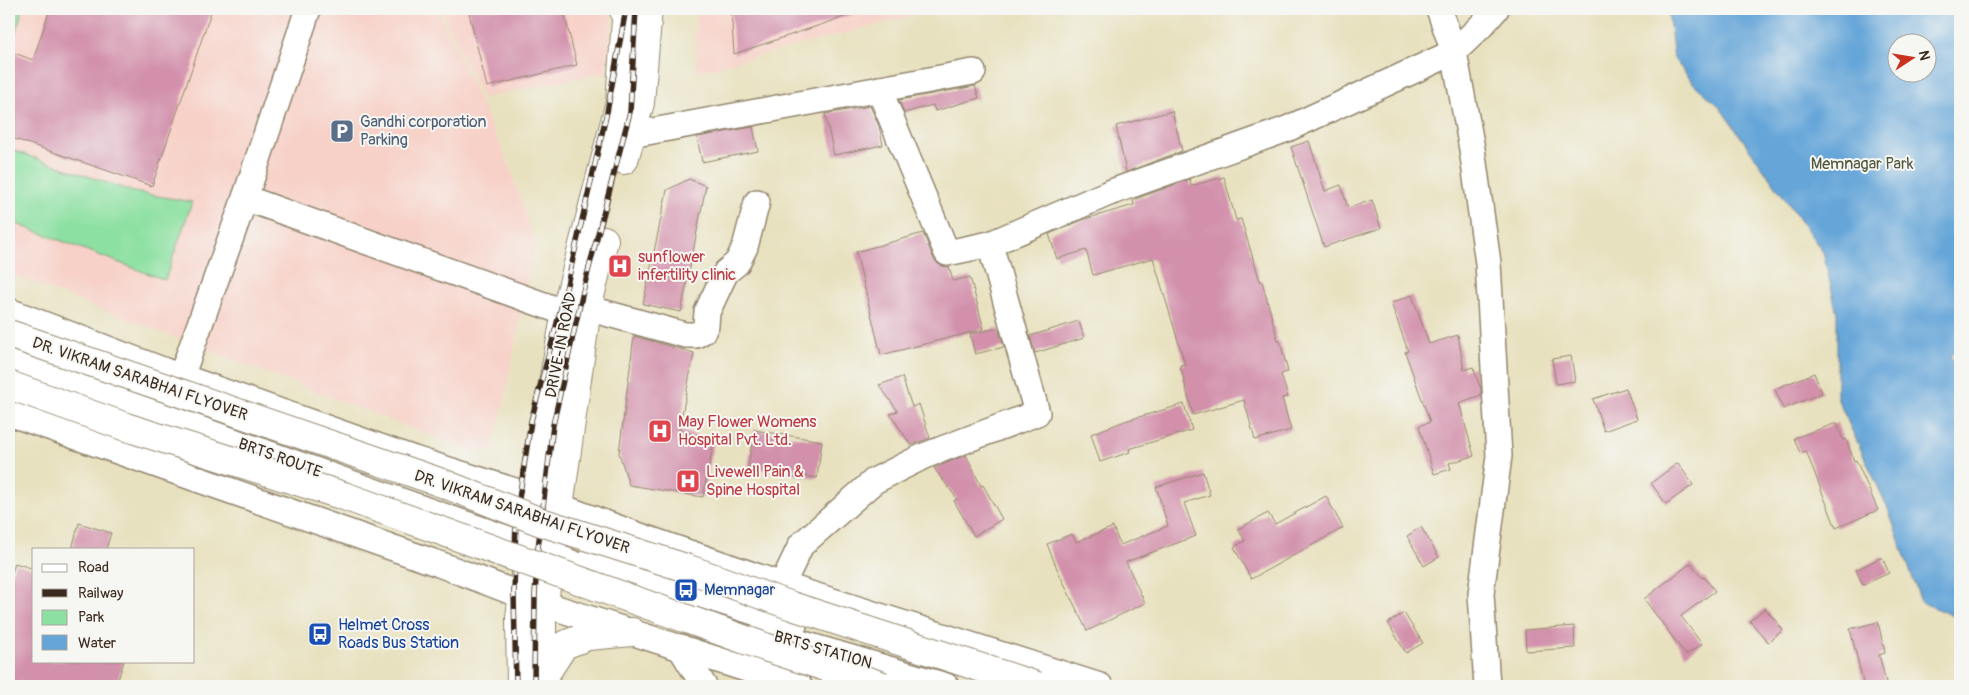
<svg xmlns="http://www.w3.org/2000/svg" width="1969" height="695" font-family="Pangolin,sans-serif">
  <style>
    .built { fill: #f7d1c8 }
    .green { fill: #8ce0a1; stroke: #648560 }
    .water { fill: #65a5d8; stroke: #50687b; fill-rule: evenodd }
    .building { fill: #d290ab }
    .lines { fill: none; stroke-linecap: round; stroke-linejoin: round }
    .minor-casing { stroke: #92866e; stroke-width: 28 }
    .major-casing { stroke: #92866e; stroke-width: 30 }
    .minor { stroke: #fff; stroke-width: 25 }
    .major { stroke: #fff; stroke-width: 28 }
    .rail-casing { stroke: #3b2a1e; stroke-width: 5.5 }
    .rail { stroke: #f6f6f2; stroke-width: 4; stroke-dasharray: 11; stroke-linecap: butt }
    .major-bridge-casing { stroke: #92866e; stroke-width: 30; stroke-linecap: butt }
    .major-bridge { stroke: #fff; stroke-width: 28 }
    .labels { text-anchor: middle; dominant-baseline: central; stroke-width: 4; stroke-linejoin: round; paint-order: stroke }
    .service-label { font-size: 16px; fill: #4e5e75; stroke: #f6f6f2; text-anchor: start }
    .park-label { font-size: 16px; fill: #4f583f; stroke: #f6f6f2 }
    .health-label { font-size: 16px; fill: #be3a42; stroke: #f6f6f2; text-anchor: start }
    .street-label { font-size: 16px; fill: #3b2a1e; stroke: #f6f6f2 }
    .transit-label { font-size: 16px; fill: #164399; stroke: #f6f6f2; text-anchor: start }
  </style>
  <rect width="100%" height="100%" fill="#f6f6f2"/>
  <filter id="ink" filterUnits="userSpaceOnUse"><feTurbulence type="fractalNoise" baseFrequency=".02" numOctaves="2"/><feDisplacementMap in="SourceGraphic" scale="10" xChannelSelector="R" yChannelSelector="G"/><feConvolveMatrix kernelMatrix="1 2 1 2 8 2 1 2 1" color-interpolation-filters="sRGB"/></filter>
  <filter id="wash" filterUnits="userSpaceOnUse"><feTurbulence type="fractalNoise" baseFrequency=".0096" numOctaves="4" result="noise"/><feDisplacementMap in="SourceGraphic" scale="20" xChannelSelector="R" yChannelSelector="G"/><feGaussianBlur stdDeviation="1.12" result="paint"/><feColorMatrix in="noise" values="0 0 0 0 0 0 0 0 0 0 0 0 0 0 0 0 0 1.4 0 .05"/><feComposite in="paint" operator="in"/></filter>
  <g filter="url(#wash)">
    <rect width="100%" height="100%" fill="#e8e1bf"/>
    <!-- built -->
    <g class="built">
      <path d="M9,9h426l7,10 67,146 26,78 -31,158 -12,49 -21,1 -462,-177z"/>
      <path d="M440,9h174l-8,63 -124,26z"/>
      <path d="M695,9h242l-240,63z"/>
    </g>
    <!-- green -->
    <g class="green">
      <path d="M9,9h14l-10,30h-4z"/>
      <path d="M9,149l125,43 58,10 -27,78 -156,-59z"/>
    </g>
    <!-- water -->
    <path class="water" d="M1668,9h292v344l-10,1 10,27v238l-39,-17 -34,-96 -50,-108v-85l-14,-61 -105,-147 -24,-21 -20,-25zM1896,42h30v30h-30z"/>
    <g id="blocks">
      <!-- building -->
      <g class="building">
        <path d="M50,9h162l-60,177 -143,-49v-6l6,-18 -6,-2v-60l24,9z"/>
        <path d="M468,9h95l14,56 -90,22z"/>
        <path d="M731,9h128v3l-125,42z"/>
        <path d="M975,86l4,12 -44,13 -2,-6 -29,8 -5,-13z"/>
        <path d="M870,106l9,20 4,19 -49,10 -9,-41z"/>
        <path d="M1172,111l10,40 -56,21 -10,-46z"/>
        <path d="M753,127l5,24 -56,11 -5,-25z"/>
        <path d="M1309,141l16,50 16,-6 7,23 24,-8 9,28 -57,19 -33,-100z"/>
        <path d="M1224,177l12,43 5,-1 19,62h2l16,60h2l8,31 -7,2 7,23 -6,1 9,32 -36,10 -11,-40 -51,15 -13,-50 5,-1 -32,-106 -60,17 -7,-25 -29,9 -8,-25 36,-15 49,-14 -1,-5 57,-21 1,7z"/>
        <path d="M689,179l17,7 -25,126 -38,-8 24,-114z"/>
        <path d="M923,233l11,26 4,5 11,3 4,14 17,-4 14,52 -103,26 -25,-103z"/>
        <path d="M1412,295l17,49 29,-9 6,35 9,-3 8,22v6l-22,8 15,53 -25,7 2,6 -17,5 -15,-48 11,-4 -25,-70 3,-1 -17,-48z"/>
        <path d="M1079,321l5,17 -49,15 -5,-17z"/>
        <path d="M998,328l6,19 -29,7 -5,-20z"/>
        <path d="M634,336l60,17 -15,77 35,11 -11,56 -74,-12 -10,-32z"/>
        <path d="M1571,356l4,25 -19,3 -4,-25z"/>
        <path d="M1814,373l8,20 -39,16 -8,-20z"/>
        <path d="M902,377l10,30 7,-3 11,34 -19,7 -21,-31 8,-3 -19,-26z"/>
        <path d="M1626,388l11,31 -33,12 -11,-32z"/>
        <path d="M1184,404l8,26 -63,19 1,3 -30,10 -9,-28 34,-13z"/>
        <path d="M1837,423l6,17 3,-1 8,22 2,-1 22,50 -42,18 -30,-77 -6,2 -6,-15z"/>
        <path d="M754,430l68,11 -5,37 -69,-11z"/>
        <path d="M966,455l15,31 2,-1 19,34 -28,17 -20,-35 3,-2 -23,-31z"/>
        <path d="M1678,463l15,22 -27,19 -15,-21z"/>
        <path d="M1203,472l7,23 -26,8 12,33 -70,26 19,41 -58,28 -29,-60 -11,-27 25,-10 4,8 37,-15 7,18 48,-19 -12,-39z"/>
        <path d="M1326,496l17,32 -92,51 -17,-32 11,-6 -7,-12 30,-16 7,11z"/>
        <path d="M79,523l32,10 -5,16h-34z"/>
        <path d="M1421,527l18,30 -15,9 -17,-30z"/>
        <path d="M1882,557l7,16 -26,12 -7,-15z"/>
        <path d="M15,563l19,6v92h90l-8,25h-107v-104z"/>
        <path d="M1691,563l11,15 2,-1 11,14 -34,25 21,28 -16,11 -42,-56z"/>
        <path d="M1765,608l18,22 -15,12 -18,-21z"/>
        <path d="M1404,613l19,30 -17,10 -18,-30z"/>
        <path d="M1878,622l7,31 -6,2 8,31h-23l-14,-57z"/>
        <path d="M1574,626l1,22 -49,3 -1,-21z"/>
      </g>
    </g>
  </g>
  <g filter="url(#ink)">
    <use href="#blocks" fill-opacity="0" stroke="#92866e" stroke-width="1"/>
    <g class="lines">
      <!-- minor casing -->
      <g class="minor-casing">
        <g id="minor">
          <path d="M308,9l-63,189 321,115"/>
          <path d="M1439,9l15,43 18,97 16,114 11,193 -18,138 6,92"/>
          <path d="M631,135l342,-63"/>
          <path d="M990,244l119,-51 178,-64 167,-77 28,-27 14,-16"/>
          <path d="M587,308l98,27h11l7,-4 3,-6 1,-13 14,-30 5,-10 11,-9 8,-16 12,-45"/>
          <path d="M9,311l156,60 249,88 120,38 103,38 145,50 318,101"/>
          <path d="M9,361l541,193 58,24"/>
          <path d="M181,377l64,-179"/>
          <path d="M9,413l430,151 105,40 255,82"/>
          <path d="M589,562l32,7 173,56"/>
          <path d="M782,585l19,-40 73,-64 50,-25 113,-43 -47,-169 -43,9 -68,-164"/>
          <path d="M763,632l183,54"/>
          <path d="M680,647l24,39"/>
        </g>
      </g>
      <!-- major casing -->
      <g class="major-casing">
        <g id="major">
          <path d="M624,160l16,-57 8,-94"/>
          <path d="M542,679l22,-34 24,-9 44,-4"/>
          <path d="M521,686l-1,-68 19,-159 28,-152 53,-205 6,-82 -2,-11"/>
          <path d="M542,686v-65l8,-67 9,-47 28,-199 17,-68"/>
        </g>
      </g>
      <!-- minor -->
      <use href="#minor" class="minor"/>
      <!-- major -->
      <use href="#major" class="major"/>
      <!-- rail casing -->
      <g class="rail-casing">
        <g id="rail">
          <path d="M516,686l-2,-93 2,-75 15,-97 35,-132 41,-177 19,-103"/>
          <path d="M534,686l1,-91 3,-47 15,-123 31,-138 46,-175 6,-103"/>
        </g>
      </g>
      <!-- rail -->
      <use href="#rail" class="rail"/>
      <!-- major-bridge casing -->
      <g class="major-bridge-casing">
        <g id="major-bridge">
          <path d="M9,334l433,149 99,39 145,46 106,38 245,80"/>
          <path d="M9,385l117,42 218,69 421,151 118,39"/>
        </g>
      </g>
      <!-- major-bridge -->
      <use href="#major-bridge" class="major-bridge"/>
    </g>
  </g>
  <!-- icons -->
  <defs>
    <g id="parking-square" transform="scale(1.25)"><rect x="-9" y="-9" width="18" height="18" rx="4" fill="#5c6f8a" stroke="#f6f6f2"/><path d="M-3.5-5.5H1a3.5 3.5 0 0 1 0 7H-1V5.5H-3.5ZM-1-3.4V-.6H.8a1.4 1.4 0 0 0 0-2.8Z" fill="#fff"/></g>
    <g id="hospital-square" transform="scale(1.25)"><rect x="-9" y="-9" width="18" height="18" rx="4" fill="#e0444e" stroke="#f6f6f2"/><path d="M-5-5h3v3.5h4V-5h3V5h-3V1.5h-4V5h-3Z" fill="#fff"/></g>
    <g id="bus-square" transform="scale(1.25)"><rect x="-9" y="-9" width="18" height="18" rx="4" fill="#1a4fb4" stroke="#f6f6f2"/><path d="M-5-6H5V4H4V6H2V4H-2V6H-4V4H-5ZM-3.5-4V0h7V-4ZM-3.5 1.2v1.5H-2V1.2ZM2 1.2v1.5H3.5V1.2Z" fill="#fff"/></g>
  </defs>
  <g fill-rule="evenodd">
    <use href="#parking-square" x="342" y="131"/>
    <use href="#hospital-square" x="620" y="266"/>
    <use href="#hospital-square" x="660" y="431"/>
    <use href="#hospital-square" x="688" y="481"/>
    <use href="#bus-square" x="686" y="590"/>
    <use href="#bus-square" x="320" y="634"/>
  </g>
  <g class="labels">
    <!-- service labels -->
    <g class="service-label">
      <text x="360" y="122">Gandhi corporation<tspan x="360" dy="18">Parking</tspan></text>
    </g>
    <!-- park labels -->
    <g class="park-label">
      <text x="1862" y="164">Memnagar Park</text>
    </g>
    <!-- health labels -->
    <g class="health-label">
      <text x="638" y="257">sunflower<tspan x="638" dy="18">infertility clinic</tspan></text>
      <text x="678" y="422">May Flower Womens<tspan x="678" dy="18">Hospital Pvt. Ltd.</tspan></text>
      <text x="706" y="472">Livewell Pain &amp;<tspan x="706" dy="18">Spine Hospital</tspan></text>
    </g>
    <!-- street labels -->
    <g class="street-label">
      <text transform="translate(561 345) rotate(-79)">DRIVE-IN ROAD</text>
      <text transform="translate(140 379) rotate(19)">DR. VIKRAM SARABHAI FLYOVER</text>
      <text transform="translate(280 458) rotate(20)">BRTS ROUTE</text>
      <text transform="translate(522 512) rotate(19)">DR. VIKRAM SARABHAI FLYOVER</text>
      <text transform="translate(823 650) rotate(16)">BRTS STATION</text>
    </g>
    <!-- transit labels -->
    <g class="transit-label">
      <text x="704" y="590">Memnagar</text>
      <text x="338" y="625">Helmet Cross<tspan x="338" dy="18">Roads Bus Station</tspan></text>
    </g>
  </g>
  <!-- margin -->
  <rect width="1969" height="695" fill="none" stroke="#f6f6f2" stroke-width="30"/>
  <!-- legend -->
  <rect x="32" y="548" width="162" height="115" fill="#f6f6f2" stroke="#aba49d"/>
  <rect x="42" y="564" width="25" height="8" fill="#ffffff" stroke="#aba49d"/>
  <text x="78" y="572" font-size="15" fill="#3b2a1e">Road</text>
  <rect x="42" y="589" width="25" height="8" fill="#3b2a1e" stroke="#aba49d"/>
  <text x="78" y="598" font-size="15" fill="#3b2a1e">Railway</text>
  <rect x="42" y="610" width="25" height="15" fill="#8ce0a1" stroke="#aba49d"/>
  <text x="78" y="622" font-size="15" fill="#3b2a1e">Park</text>
  <rect x="42" y="635" width="25" height="15" fill="#65a5d8" stroke="#aba49d"/>
  <text x="78" y="648" font-size="15" fill="#3b2a1e">Water</text>
  <!-- north arrow -->
  <g transform="translate(1912 58) rotate(78)"><circle r="24" fill="#f6f6f2" stroke="#aba49d"/>
  <path d="M0-4L9 19L0 12L-9 19Z" fill="#c8321e"/>
  <text y="-8" font-size="14" font-weight="bold" text-anchor="middle" fill="#3b2a1e">N</text>
  </g>
</svg>
